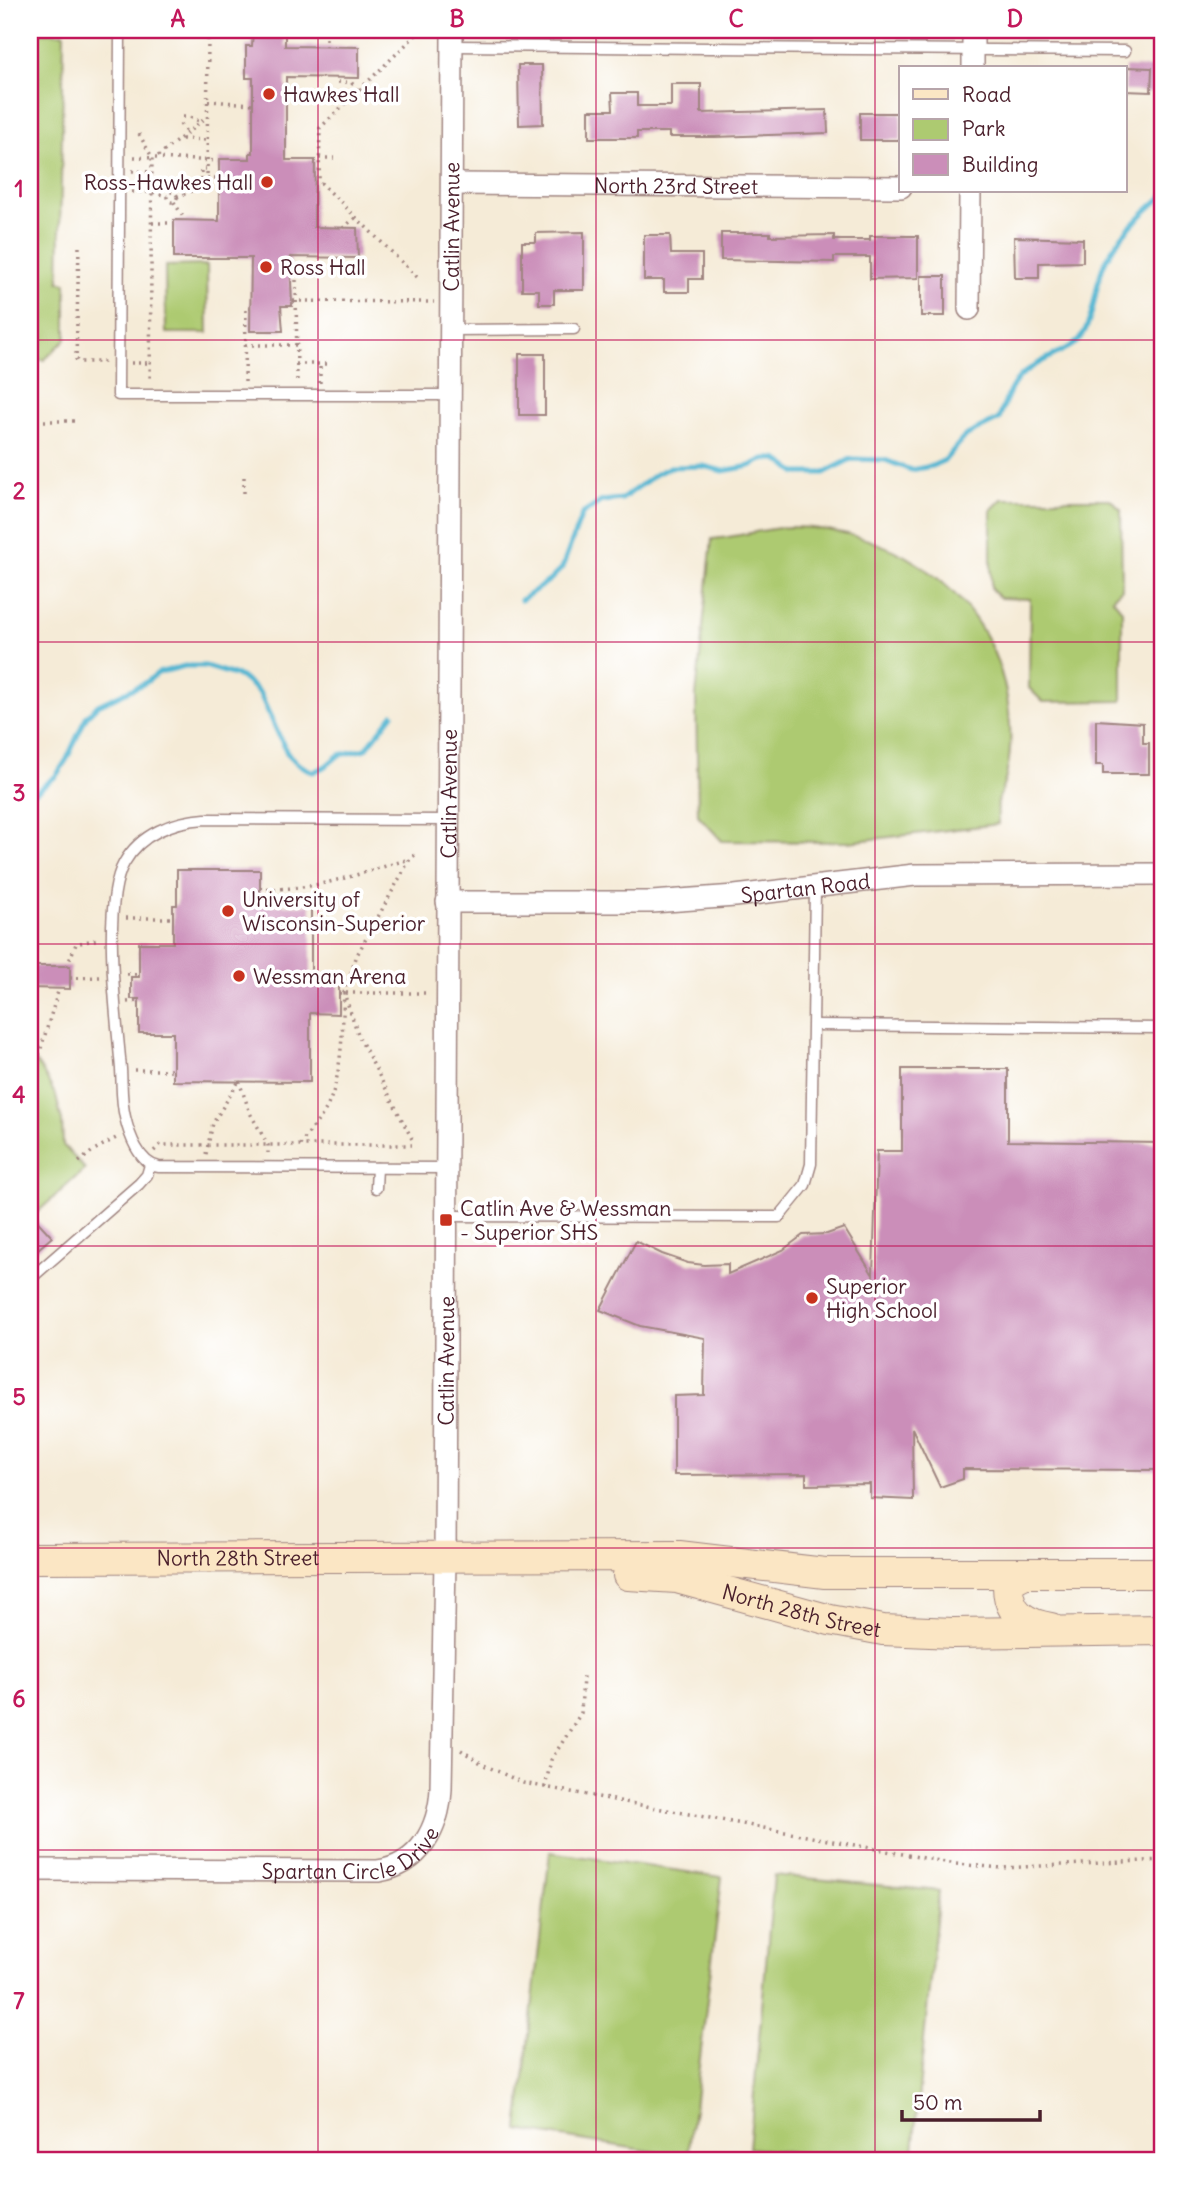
<svg xmlns="http://www.w3.org/2000/svg" width="1193" height="2190" font-family="Delius,sans-serif">
  <style>
    .green { fill: #adca71; stroke: #7c744e; stroke-width: 2 }
    .lines { fill: none; stroke-linecap: round; stroke-linejoin: round }
    .stream { stroke: #53b6d2; stroke-width: 5 }
    .building { fill: #cb8eb9 }
    .service-casing { stroke: #a08581; stroke-width: 13 }
    .minor-casing { stroke: #a08581; stroke-width: 24 }
    .secondary-casing { stroke: #a08581; stroke-width: 32 }
    .path { stroke: #a08581; stroke-width: 3.5; stroke-dasharray: 2 5; stroke-linecap: butt }
    .service { stroke: #fff; stroke-width: 10 }
    .minor { stroke: #fff; stroke-width: 21 }
    .secondary { stroke: #fbe6c4; stroke-width: 30 }
    .grid { fill: none; stroke: #c2185b; stroke-width: 2; stroke-opacity: 0.55 }
    .poi-dot { fill: #c8321e; stroke: #fff; stroke-width: 2.5 }
    .labels { text-anchor: middle; dominant-baseline: central; stroke-width: 7; stroke-linejoin: round; paint-order: stroke }
    .poi-label { font-size: 21px; fill: #4a1f2b; stroke: #fff; text-anchor: start }
    .street-label { font-size: 21px; fill: #4a1f2b; stroke: #fff }
    .neatline { fill: none; stroke: #c2185b; stroke-width: 2.5 }
    .grid-label { font-size: 23px; text-anchor: middle; font-weight: bold; fill: #c2185b }
  </style>
  <rect width="100%" height="100%" fill="#fff"/>
  <filter id="ink" filterUnits="userSpaceOnUse"><feTurbulence type="fractalNoise" baseFrequency=".0143" numOctaves="2"/><feDisplacementMap in="SourceGraphic" scale="14" xChannelSelector="R" yChannelSelector="G"/><feConvolveMatrix kernelMatrix="1 2 1 2 8 2 1 2 1" color-interpolation-filters="sRGB"/></filter>
  <filter id="wash" filterUnits="userSpaceOnUse"><feTurbulence type="fractalNoise" baseFrequency=".00686" numOctaves="4" result="noise"/><feDisplacementMap in="SourceGraphic" scale="28" xChannelSelector="R" yChannelSelector="G"/><feGaussianBlur stdDeviation="1.57" result="paint"/><feColorMatrix in="noise" values="0 0 0 0 0 0 0 0 0 0 0 0 0 0 0 0 0 1.4 0 .05"/><feComposite in="paint" operator="in"/></filter>
  <g filter="url(#wash)">
    <rect width="100%" height="100%" fill="#f5ebd7"/>
    <!-- green -->
    <g class="green">
      <path d="M30,33h34l-5,249 7,1v56l-22,21 -14,-1z"/>
      <path d="M207,265l1,68h-42l-1,-67z"/>
      <path d="M1002,499h108l11,11 1,79 -10,9 10,12v91l-79,1 -14,-14 1,-89 -30,-1 -9,-9v-79z"/>
      <path d="M789,527c110,0 208,71 220,185 2,19 2,41 -2,59 -1,11 -7,21 -9,31 -1,7 0,15 0,22l-150,18 -126,-1 -24,-26 -2,-119 16,-157c26,-2 51,-10 77,-12z"/>
      <path d="M30,1056l12,14 14,26 6,25 1,24 22,24 -55,50v-52l4,-21 -4,-17z"/>
      <path d="M550,1852l172,25 -34,280 -170,-27z"/>
      <path d="M774,1875l165,16 -27,269h-50l-113,-12z"/>
    </g>
    <g class="lines">
      <!-- stream -->
      <g class="stream">
        <path d="M521,600l29,-20 12,-12 20,-54 20,-13 20,-2 34,-25 14,-7 33,-1 20,5 27,-5 14,-7h13l20,14h27l27,-14 34,1 26,10 21,-4 13,-6 20,-24 34,-17c14,-41 18,-45 57,-65 7,-4 18,-8 23,-14 18,-23 14,-56 27,-80 14,-26 36,-46 57,-64"/>
        <path d="M30,796l26,-20 11,-17 19,-42 12,-12 47,-22 13,-10 27,-7h20l36,11 18,15 28,61 11,11 15,8 13,-6 13,-11 27,-6 27,-35"/>
      </g>
    </g>
    <g id="blocks">
      <!-- building -->
      <g class="building">
        <path d="M253,30h32v16l74,1v31l-73,-1v83h29l-1,67 43,1 1,30 -68,-1 2,49h-11l2,25h-33l1,-73h-77v-38l45,1v-62h31v-6h3v-75h-7v-32h6z"/>
        <path d="M518,65h24l1,59 -24,1z"/>
        <path d="M1125,67l27,1 -1,24 -26,-1z"/>
        <path d="M671,84h30v29l126,-3 1,23 -113,4h-46v-5h-32v6h-48v-28h24l-1,-17h25v13h34z"/>
        <rect x="860" y="113" width="41" height="27"/>
        <path d="M584,232v58h-30v14h-15v-14h-17v-48h14v-9z"/>
        <path d="M721,233h49v3l64,-1v5h36v-4h48v42l-48,1v-22h-36v5l-113,-2z"/>
        <path d="M644,235h26l1,19h31v25h-13v13h-25v-12h-20z"/>
        <path d="M1014,237l69,2v23l-44,1v15h-24z"/>
        <rect x="921" y="276" width="24" height="40"/>
        <rect x="519" y="354" width="26" height="61"/>
        <path d="M1096,720l47,3v20h6v31h-46v-9h-7z"/>
        <path d="M177,870h83v35h51v69h28v40l-29,-1v69l-137,-1v-48h-34v-34h-8v-22h8v-34h34v-38h4z"/>
        <path d="M30,966h40v23l-40,-1z"/>
        <path d="M902,1069h106v72l155,2v327l-200,-1v10l-23,8 -28,-59 1,72 -43,-2v-14l-64,1v-11l-132,1v-79l30,-1 1,-57 -65,-12 -40,-16 36,-69 26,13 26,9 16,2 24,-1v10l55,-24 20,-15 24,-1 17,-6 29,47 4,-124h25z"/>
        <path d="M30,1213l22,24 -22,19z"/>
      </g>
    </g>
  </g>
  <g filter="url(#ink)">
    <use href="#blocks" fill-opacity="0" stroke="#a08581" stroke-width="2"/>
    <g class="lines">
      <!-- service casing -->
      <g class="service-casing">
        <g id="service">
          <path d="M120,30l-2,365h332"/>
          <path d="M452,46l673,5"/>
          <path d="M451,330l123,-1"/>
          <path d="M814,1025l349,3"/>
          <path d="M446,1168l-287,-1c-20,-3 -30,-33 -34,-50 -4,-17 -3,-32 -4,-48 -4,-48 -20,-166 3,-206 16,-29 49,-42 81,-44l242,1"/>
          <path d="M376,1188l1,-20"/>
          <path d="M446,1216l333,1 26,-32 6,-21 4,-276"/>
          <path d="M30,1279l109,-95 8,-9 3,-10"/>
        </g>
      </g>
      <!-- minor casing -->
      <g class="minor-casing">
        <g id="minor">
          <path d="M973,68v-38"/>
          <path id="s1" d="M452,184l449,3"/>
          <path d="M969,309l1,-118"/>
          <path id="s2" d="M447,902h205l83,-6 180,-21 248,-1"/>
          <path id="s3" d="M30,1870l348,1c42,-6 61,-43 63,-82l4,-230 7,-1529"/>
        </g>
      </g>
      <!-- secondary casing -->
      <g class="secondary-casing">
        <g id="secondary">
          <path id="s4" d="M30,1558l649,-2 146,17h338"/>
          <path d="M1025,1573l-12,6 -5,7c0,28 18,38 43,42"/>
          <path id="s5" d="M628,1575l49,3 153,42 53,10 70,3 210,-3"/>
        </g>
      </g>
      <!-- path -->
      <g class="path">
        <path d="M326,31v15"/>
        <path d="M326,32l106,1"/>
        <path d="M338,82h13l7,9"/>
        <path d="M208,101l45,3"/>
        <path d="M183,117h7l11,5"/>
        <path d="M180,124l7,9"/>
        <path d="M139,134l13,23 -2,225"/>
        <path d="M182,139l26,1"/>
        <path d="M158,156l49,-39"/>
        <path d="M134,157l85,4"/>
        <path d="M319,158h15"/>
        <path d="M132,171l20,1"/>
        <path d="M207,178h12"/>
        <path d="M201,187v-18h7"/>
        <path d="M207,188l1,-158"/>
        <circle cx="172" cy="197" r="5"/>
        <path d="M132,192h20l15,4"/>
        <path d="M177,197l24,-10 18,1"/>
        <path d="M174,202l11,18"/>
        <path d="M152,223h22"/>
        <path d="M343,228l12,-10"/>
        <path d="M79,247l-3,112 2,3h28"/>
        <path d="M417,277l-98,-96 1,-53 99,-96"/>
        <path d="M296,280l1,102"/>
        <path d="M293,301l141,1"/>
        <path d="M245,345h51"/>
        <path d="M131,363h19"/>
        <path d="M296,364h32"/>
        <path d="M245,382l1,-74h4"/>
        <path d="M320,383v-19"/>
        <path d="M30,421h45"/>
        <path d="M244,493v-17"/>
        <path d="M260,888c52,5 102,-16 150,-29"/>
        <path d="M126,918h47"/>
        <path d="M67,966l9,-22 22,-5"/>
        <path d="M127,974h12"/>
        <path d="M70,978l30,-1"/>
        <path d="M339,993h89"/>
        <path d="M344,993l13,-38 53,-96 5,-4"/>
        <path d="M127,1002l12,-1"/>
        <path d="M39,1055l20,-67"/>
        <path d="M134,1070h39"/>
        <path d="M239,1081l11,32 18,32v8"/>
        <path d="M300,1145c8,-12 19,-24 26,-36 17,-32 16,-80 18,-116l15,44 53,102"/>
        <path d="M154,1151l6,-6h252"/>
        <path d="M206,1154l7,-31 26,-42"/>
        <path d="M79,1162l15,-12 24,-13"/>
        <path d="M461,1750l23,15 39,18 433,81 46,4 161,-8"/>
        <path d="M545,1788l6,-28 30,-47 2,-37"/>
      </g>
      <!-- service -->
      <use href="#service" class="service"/>
      <!-- minor -->
      <use href="#minor" class="minor"/>
      <!-- secondary -->
      <use href="#secondary" class="secondary"/>
    </g>
  </g>
  <!-- grid -->
  <path class="grid" d="M318,30v2130M596,30v2130M875,30v2130M30,340h1133M30,642h1133M30,944h1133M30,1246h1133M30,1548h1133M30,1850h1133"/>
  <!-- markers -->
  <g class="poi-dot">
    <circle cx="269" cy="94" r="7"/>
    <circle cx="267" cy="182" r="7"/>
    <circle cx="266" cy="267" r="7"/>
    <circle cx="228" cy="911" r="7"/>
    <circle cx="239" cy="976" r="7"/>
    <rect x="439" y="1213" width="14" height="14" rx="3.5"/>
    <circle cx="812" cy="1298" r="7"/>
  </g>
  <g class="labels">
    <!-- poi labels -->
    <g class="poi-label">
      <text x="283" y="94">Hawkes Hall</text>
      <text x="253" y="182" text-anchor="end">Ross-Hawkes Hall</text>
      <text x="280" y="267">Ross Hall</text>
      <text x="242" y="899">University of<tspan x="242" dy="24">Wisconsin-Superior</tspan></text>
      <text x="253" y="976">Wessman Arena</text>
      <text x="460" y="1208">Catlin Ave &amp; Wessman<tspan x="460" dy="24">- Superior SHS</tspan></text>
      <text x="826" y="1286">Superior<tspan x="826" dy="24">High School</tspan></text>
    </g>
    <!-- street labels -->
    <g class="street-label">
      <text stroke="none"><textPath href="#s1" startOffset="224">North 23rd Street</textPath></text>
      <text stroke="none"><textPath href="#s3" startOffset="2023">Catlin Avenue</textPath></text>
      <text stroke="none"><textPath href="#s3" startOffset="1456">Catlin Avenue</textPath></text>
      <text stroke="none"><textPath href="#s2" startOffset="359">Spartan Road</textPath></text>
      <text stroke="none"><textPath href="#s3" startOffset="889">Catlin Avenue</textPath></text>
      <text stroke="none"><textPath href="#s4" startOffset="208">North 28th Street</textPath></text>
      <text stroke="none"><textPath href="#s5" startOffset="178">North 28th Street</textPath></text>
      <text stroke="none"><textPath href="#s3" startOffset="326">Spartan Circle Drive</textPath></text>
    </g>
  </g>
  <!-- margin -->
  <rect width="1193" height="2190" fill="none" stroke="#fff" stroke-width="77"/>
  <!-- legend -->
  <rect x="899" y="66" width="228" height="126" fill="#ffffff" stroke="#b7a5aa" stroke-width="2"/>
  <rect x="913" y="89" width="35" height="10" fill="#fbe6c4" stroke="#b7a5aa" stroke-width="2"/>
  <text x="962" y="102" font-size="21" fill="#4a1f2b">Road</text>
  <rect x="913" y="119" width="35" height="21" fill="#adca71" stroke="#b7a5aa" stroke-width="2"/>
  <text x="962" y="136" font-size="21" fill="#4a1f2b">Park</text>
  <rect x="913" y="154" width="35" height="21" fill="#cb8eb9" stroke="#b7a5aa" stroke-width="2"/>
  <text x="962" y="172" font-size="21" fill="#4a1f2b">Building</text>
  <!-- scale -->
  <path d="M902 2110v10h138v-10" fill="none" stroke="#4a1f2b" stroke-width="3.5"/>
  <text x="913" y="2110" font-size="21" fill="#4a1f2b" stroke="#ffffff" stroke-width="5" paint-order="stroke">50 m</text>
  <rect x="38" y="38" width="1116" height="2114" class="neatline"/>
  <g class="grid-label">
    <text x="178" y="27">A</text>
    <text x="457" y="27">B</text>
    <text x="736" y="27">C</text>
    <text x="1015" y="27">D</text>
    <text x="19" y="197">1</text>
    <text x="19" y="499">2</text>
    <text x="19" y="801">3</text>
    <text x="19" y="1103">4</text>
    <text x="19" y="1405">5</text>
    <text x="19" y="1707">6</text>
    <text x="19" y="2009">7</text>
  </g>
</svg>
